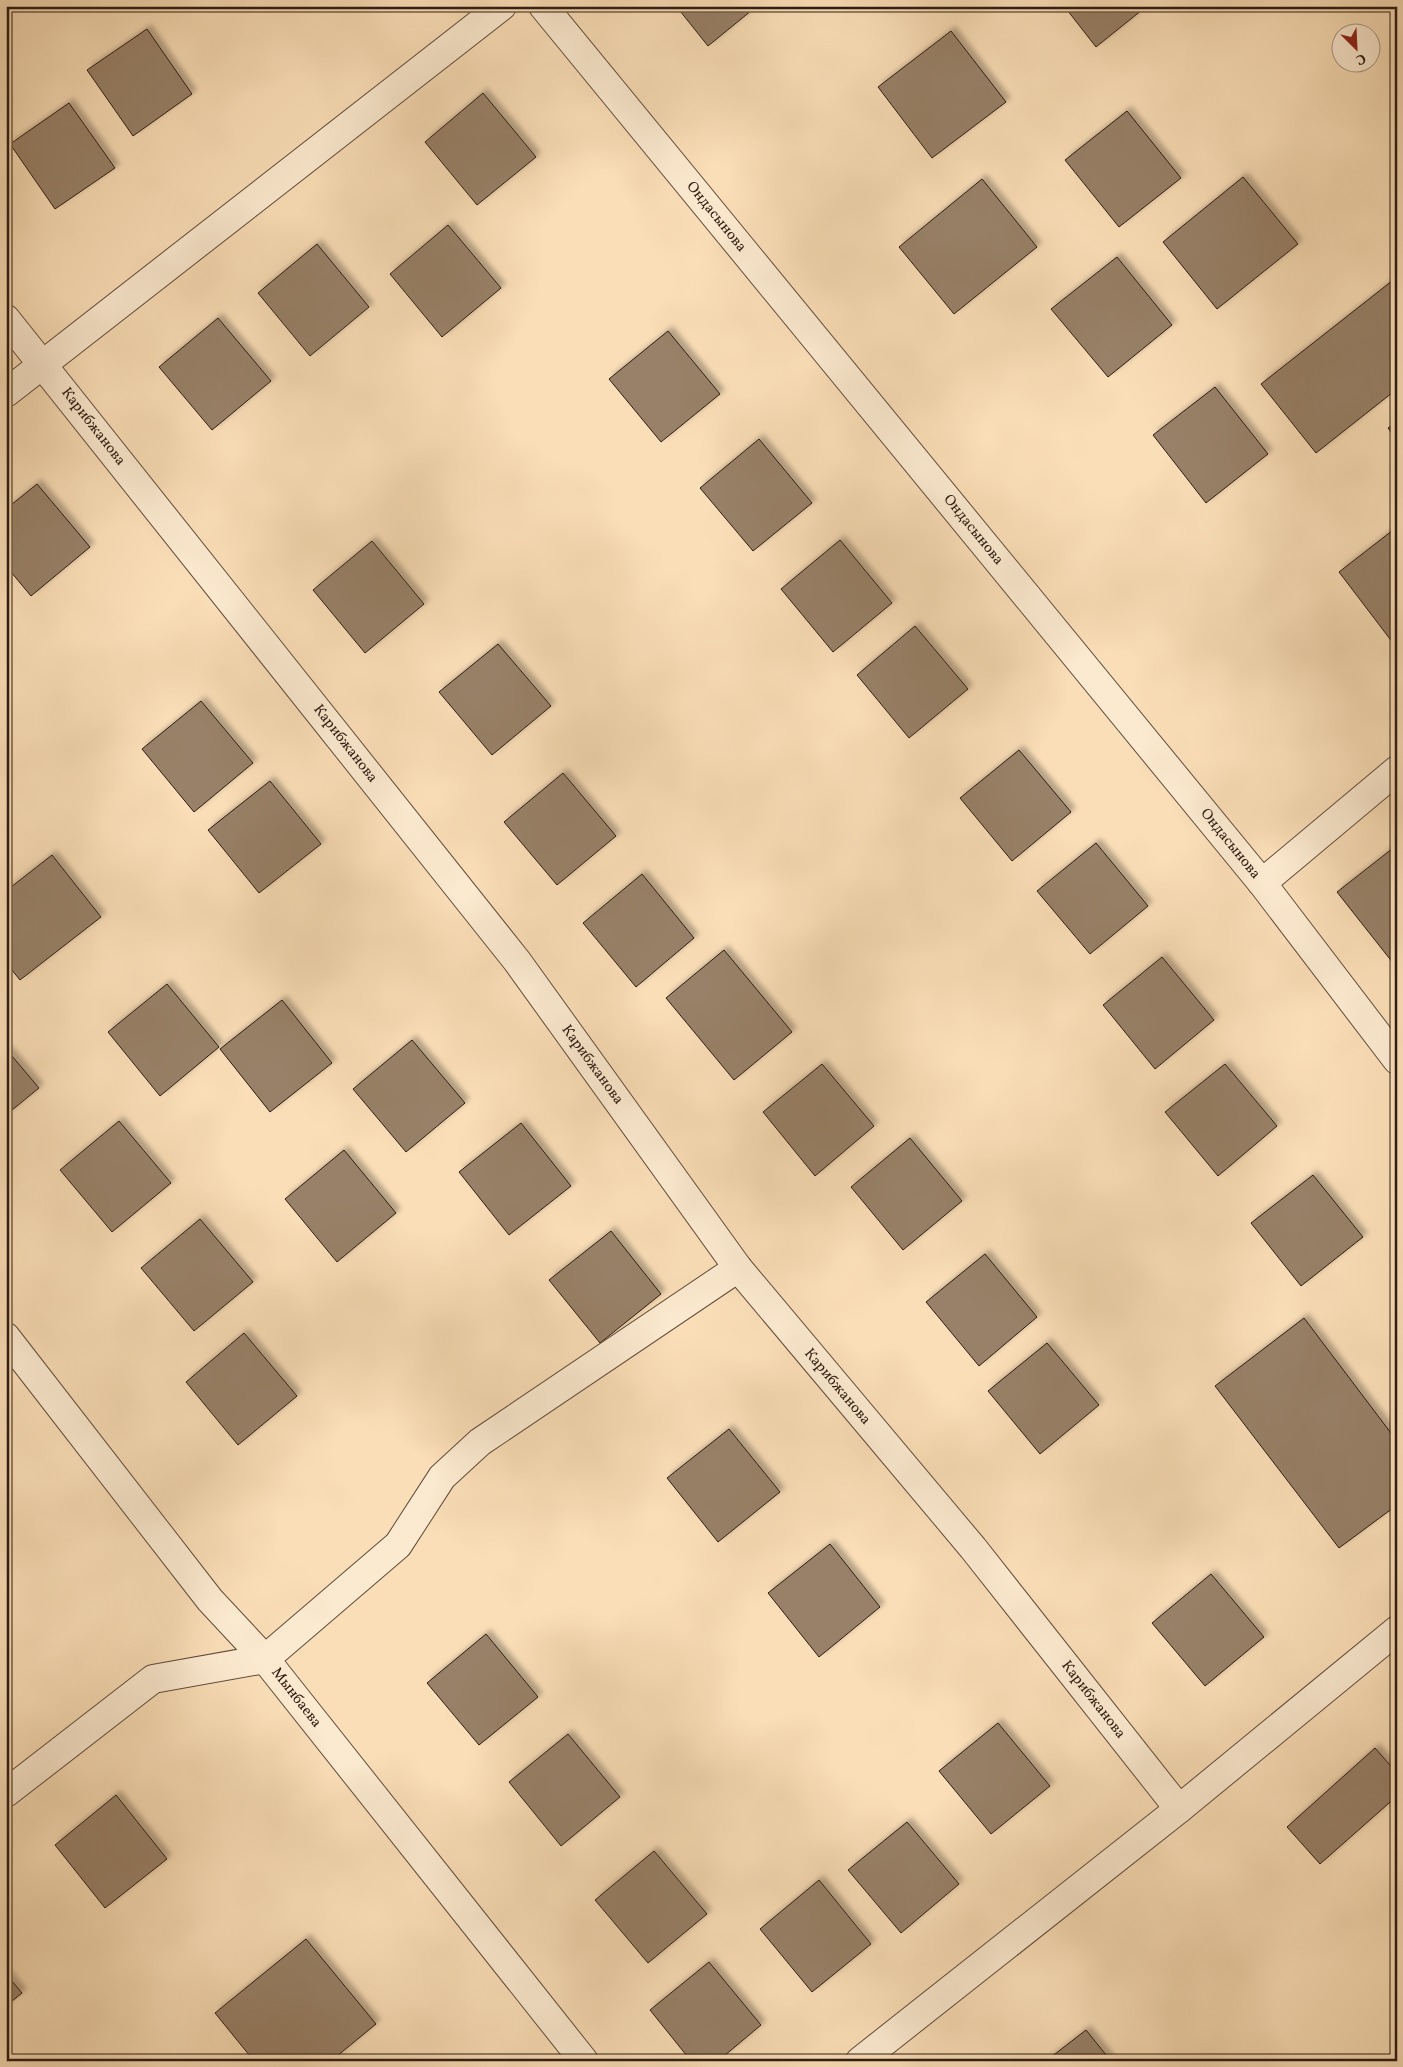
<svg xmlns="http://www.w3.org/2000/svg" width="1403" height="2067" font-family="Vollkorn,serif">
  <style>
    .building { fill: #988168; stroke: #2e1c13; filter: url(#shadow) }
    .lines { fill: none; stroke-linecap: round; stroke-linejoin: round }
    .minor-casing { stroke: #614c3c; stroke-width: 30 }
    .minor { stroke: #fcead0; stroke-width: 28 }
    .labels { text-anchor: middle; dominant-baseline: central; stroke-width: 5; stroke-linejoin: round; paint-order: stroke }
    .street-label { font-size: 15px; fill: #2e1c13; stroke: #fcead0 }
  </style>
  <defs>
    <filter id="shadow"><feDropShadow dx="4.5" dy="-4.5" stdDeviation="2.5" flood-color="#0004"/></filter>
  </defs>
  <rect width="100%" height="100%" fill="#fadeb7"/>
  <filter id="stains"><feTurbulence type="fractalNoise" baseFrequency=".004" numOctaves="4"/><feColorMatrix values="0 0 0 0 .2 0 0 0 0 .09 0 0 0 0 .02 0 0 0 .5 -.17"/></filter>
  <radialGradient id="worn" r=".72"><stop offset=".6" stop-color="#630" stop-opacity="0"/><stop offset="1" stop-color="#630" stop-opacity=".3"/></radialGradient>
  <!-- building -->
  <g class="building">
    <path d="M308,6h11l-8,5z"/>
    <path d="M676,6h81l-49,40z"/>
    <path d="M1064,6h83l-51,41z"/>
    <path d="M147,29l45,65 -59,42 -46,-66z"/>
    <path d="M951,31l55,71 -74,56 -54,-71z"/>
    <path d="M483,93l53,64 -59,48 -52,-63z"/>
    <path d="M69,103l46,65 -60,41 -45,-65z"/>
    <path d="M1127,111l54,67 -62,49 -54,-67z"/>
    <path d="M1243,177l55,67 -81,65 -54,-67z"/>
    <path d="M982,179l55,68 -83,67 -55,-67z"/>
    <path d="M448,225l53,63 -59,49 -52,-63z"/>
    <path d="M317,244l52,63 -59,49 -52,-63z"/>
    <path d="M1117,257l55,68 -64,52 -57,-68z"/>
    <path d="M1397,277v112l-81,64 -55,-69z"/>
    <path d="M218,318l53,63 -59,49 -53,-63z"/>
    <path d="M668,331l52,63 -59,48 -52,-63z"/>
    <path d="M1215,387l53,67 -62,49 -53,-68z"/>
    <path d="M1397,422v18l-9,-12z"/>
    <path d="M759,439l53,64 -59,48 -53,-63z"/>
    <path d="M37,484l53,63 -59,49 -25,-30v-57z"/>
    <path d="M1397,527v113l-4,3 -54,-71z"/>
    <path d="M840,540l52,63 -59,49 -52,-63z"/>
    <path d="M372,541l52,63 -59,49 -52,-63z"/>
    <path d="M915,626l53,63 -59,49 -52,-63z"/>
    <path d="M498,644l53,62 -59,49 -53,-63z"/>
    <path d="M201,701l52,62 -59,49 -52,-63z"/>
    <path d="M1019,750l52,62 -59,49 -52,-63z"/>
    <path d="M563,773l53,63 -59,49 -53,-63z"/>
    <path d="M270,781l51,63 -62,49 -51,-63z"/>
    <path d="M1096,843l52,63 -58,48 -53,-63z"/>
    <path d="M1397,845v123l-60,-76z"/>
    <path d="M52,855l49,62 -81,63 -14,-17v-72z"/>
    <path d="M642,874l52,64 -58,49 -53,-64z"/>
    <path d="M724,950l68,82 -58,48 -68,-82z"/>
    <path d="M1162,957l52,63 -59,49 -52,-64z"/>
    <path d="M167,984l52,63 -59,49 -52,-64z"/>
    <path d="M282,1000l50,63 -62,49 -50,-63z"/>
    <path d="M412,1040l53,63 -59,49 -53,-63z"/>
    <path d="M6,1049l33,39 -33,27z"/>
    <path d="M822,1064l52,62 -59,50 -52,-64z"/>
    <path d="M1225,1064l52,62 -59,50 -53,-64z"/>
    <path d="M119,1121l52,62 -59,49 -52,-62z"/>
    <path d="M521,1123l50,63 -62,49 -50,-63z"/>
    <path d="M910,1138l52,63 -59,49 -52,-63z"/>
    <path d="M344,1150l52,63 -59,49 -52,-63z"/>
    <path d="M1313,1175l50,62 -62,49 -50,-63z"/>
    <path d="M200,1219l53,63 -59,49 -53,-63z"/>
    <path d="M611,1231l50,63 -61,49 -51,-63z"/>
    <path d="M985,1254l52,63 -58,49 -53,-64z"/>
    <path d="M1304,1318l93,123v64l-58,43 -124,-162z"/>
    <path d="M244,1333l53,63 -59,49 -52,-63z"/>
    <path d="M1047,1343l52,62 -59,49 -52,-63z"/>
    <path d="M729,1429l51,63 -62,50 -51,-64z"/>
    <path d="M830,1544l50,63 -61,50 -51,-64z"/>
    <path d="M1211,1574l53,63 -59,49 -53,-63z"/>
    <path d="M486,1634l52,63 -59,48 -52,-62z"/>
    <path d="M998,1723l52,63 -59,48 -52,-63z"/>
    <path d="M568,1734l52,63 -59,49 -52,-64z"/>
    <path d="M1375,1748l22,25v23l-77,68 -33,-37z"/>
    <path d="M116,1795l51,64 -62,49 -50,-63z"/>
    <path d="M907,1822l52,62 -58,49 -53,-63z"/>
    <path d="M1397,1823v12l-6,-7z"/>
    <path d="M654,1851l53,63 -59,49 -53,-63z"/>
    <path d="M819,1880l52,64 -59,48 -52,-63z"/>
    <path d="M306,1939l70,85 -45,37h-77l-39,-48z"/>
    <path d="M709,1962l52,63 -43,36h-27l-41,-51z"/>
    <path d="M6,1974l16,19 -16,13z"/>
    <path d="M1086,2030l25,31h-65z"/>
  </g>
  <g class="lines">
    <!-- minor casing -->
    <g class="minor-casing">
      <g id="minor">
        <path d="M543,6l719,877 135,177"/>
        <path d="M6,319l511,642 221,307 235,280 206,261"/>
        <path d="M6,393l496,-387"/>
        <path d="M1262,883l135,-113"/>
        <path d="M6,1337l204,263 55,59 319,402"/>
        <path d="M6,1793l147,-114 112,-20 133,-114 44,-68 38,-35 258,-174"/>
        <path d="M860,2061l319,-252 218,-179"/>
      </g>
    </g>
    <!-- minor -->
    <use href="#minor" class="minor"/>
  </g>
  <g class="labels">
    <!-- street labels -->
    <g class="street-label">
      <text transform="translate(716 217) rotate(51)">Ондасынова</text>
      <text transform="translate(93 427) rotate(52)">Карибжанова</text>
      <text transform="translate(973 530) rotate(51)">Ондасынова</text>
      <text transform="translate(345 744) rotate(52)">Карибжанова</text>
      <text transform="translate(1230 844) rotate(51)">Ондасынова</text>
      <text transform="translate(592 1065) rotate(54)">Карибжанова</text>
      <text transform="translate(837 1387) rotate(50)">Карибжанова</text>
      <text transform="translate(296 1698) rotate(52)">Мынбаева</text>
      <text transform="translate(1093 1700) rotate(52)">Карибжанова</text>
    </g>
  </g>
  <!-- margin -->
  <rect width="1403" height="2067" fill="none" stroke="#fadeb7" stroke-width="25"/>
  <rect x="8" y="8" width="1388" height="2052" fill="none" stroke="#2e1c13" stroke-width="2.5"/>
  <rect x="12" y="12" width="1378" height="2042" fill="none" stroke="#2e1c13"/>
  <!-- north arrow -->
  <g transform="translate(1356 48) rotate(156)"><circle r="24" fill="#fcead0" stroke="#aa9884"/>
  <path d="M0-4L9 19L0 12L-9 19Z" fill="#8f2418"/>
  <text y="-8" font-size="14" font-weight="bold" text-anchor="middle" fill="#2e1c13">С</text>
  </g>
  <rect width="100%" height="100%" filter="url(#stains)"/>
  <rect width="100%" height="100%" fill="url(#worn)"/>
</svg>
